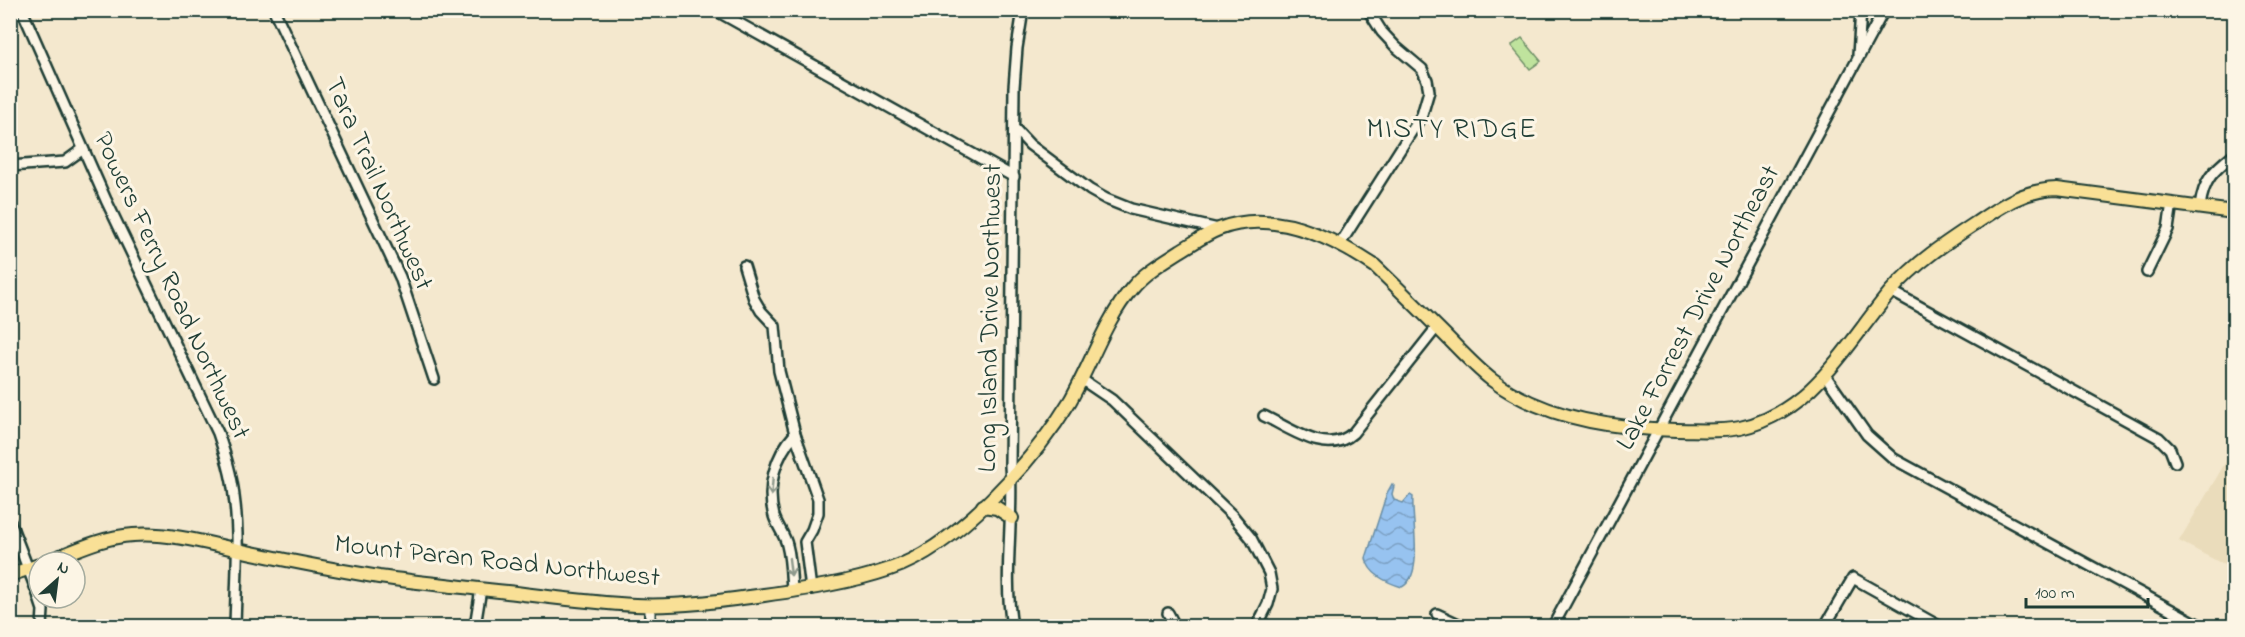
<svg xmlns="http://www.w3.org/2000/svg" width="2245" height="637" font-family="'Indie Flower',sans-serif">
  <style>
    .built { fill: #eadcbb }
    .garden { fill: #bfe39d; stroke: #6f9068; stroke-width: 1.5 }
    .water { fill: url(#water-waves); stroke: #678da5; stroke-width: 1.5 }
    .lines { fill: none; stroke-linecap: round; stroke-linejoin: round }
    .minor-casing { stroke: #1f3d34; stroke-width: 14 }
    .major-casing { stroke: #1f3d34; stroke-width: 16 }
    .minor { stroke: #fcf5e5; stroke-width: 9 }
    .major { stroke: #f9e096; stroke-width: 12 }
    .oneway { stroke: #8e998c }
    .labels { text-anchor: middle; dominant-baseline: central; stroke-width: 6; stroke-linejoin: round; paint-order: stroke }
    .street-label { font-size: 27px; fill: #1f3d34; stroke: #fcf5e5 }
    .neighbourhood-label { font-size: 28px; letter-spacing: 1.5px; fill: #1f3d34; stroke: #fcf5e5 }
  </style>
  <defs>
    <pattern id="water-waves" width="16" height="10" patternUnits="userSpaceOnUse" patternTransform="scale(1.5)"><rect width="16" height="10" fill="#97c3f0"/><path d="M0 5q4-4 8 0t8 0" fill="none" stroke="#7ba0c3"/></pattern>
  </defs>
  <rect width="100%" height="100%" fill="#f4e8ce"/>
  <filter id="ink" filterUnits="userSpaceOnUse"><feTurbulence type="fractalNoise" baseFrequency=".0167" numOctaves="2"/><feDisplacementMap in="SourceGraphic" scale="12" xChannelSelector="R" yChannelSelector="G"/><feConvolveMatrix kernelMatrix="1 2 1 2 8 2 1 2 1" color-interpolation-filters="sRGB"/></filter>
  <g filter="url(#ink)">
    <!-- built -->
    <path class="built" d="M2234,448v122l-55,-29z"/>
    <!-- garden -->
    <path class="garden" d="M1522,38l19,23 -11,8 -19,-23z"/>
    <!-- water -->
    <path class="water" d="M1392,484l2,2 -2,8 2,6 9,3 7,-8 3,2c-2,23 12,78 -11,90 -14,-4 -34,-13 -36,-29l21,-65z"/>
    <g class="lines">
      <!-- minor casing -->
      <g class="minor-casing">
        <g id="minor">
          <path d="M22,10l84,190 112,233c7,21 14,42 16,63 6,43 2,87 1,130"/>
          <path d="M274,10l126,267 34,102"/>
          <path d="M715,10l299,167"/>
          <path d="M1858,55l3,-45"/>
          <path d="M1015,129l15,16 60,45 16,9 25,10 87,20"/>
          <path d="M10,166l55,-4 18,-13"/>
          <path d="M2200,206c4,-27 13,-35 34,-52"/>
          <path d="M1340,244l82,-129 7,-24 -2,-11 -5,-11 -26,-22 -14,-15 -14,-22"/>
          <path d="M744,266l10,33 7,12 14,15 4,45 16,63 23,65v14l-6,17 -7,12 6,47"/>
          <path d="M2147,272l21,-43 4,-26"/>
          <path d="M1891,291l268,147 11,11 5,13"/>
          <path d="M1825,375l42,60 27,24 307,167"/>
          <path d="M1081,379l31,21 121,116 18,22 18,35 3,16 -4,15 -11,22"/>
          <path d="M1264,416c26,12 63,41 89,17l84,-106"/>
          <path d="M10,522l29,75"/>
          <path d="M792,591c-1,-15 -1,-31 -5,-46 -2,-10 -10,-19 -13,-29 -8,-29 1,-60 21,-82"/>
          <path d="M39,598l4,12 -1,16"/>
          <path d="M1168,613l7,13"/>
          <path d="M1437,614l26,12"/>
          <path d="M475,626l6,-37"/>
          <path d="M650,626v-21"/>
          <path d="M1012,626c-9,-51 2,-107 -2,-160l4,-379 3,-39 6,-38"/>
          <path d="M1553,626l331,-616"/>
          <path d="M1825,626l28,-48 86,48"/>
        </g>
      </g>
      <!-- major casing -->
      <g class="major-casing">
        <g id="major">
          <path d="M983,506l14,2 15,10"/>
          <path d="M46,562c28,-11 56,-25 87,-27 39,-3 81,10 119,18 42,9 85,17 127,24 43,6 85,10 128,15 43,5 86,11 128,13 43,2 86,-4 129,-10 43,-6 85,-12 126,-26 67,-22 144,-109 180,-168 21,-37 35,-81 62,-113 13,-16 31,-26 48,-37 12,-7 26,-17 39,-22 54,-21 113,8 156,37 23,22 46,45 68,67 16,16 31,33 49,47 52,39 122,49 185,50 20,0 43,2 63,-2 73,-16 107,-85 151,-137 25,-29 56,-49 88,-70 25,-17 46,-31 78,-32l177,23"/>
          <path d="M10,575l29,-10"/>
        </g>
      </g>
      <!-- minor -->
      <use href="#minor" class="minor"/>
      <!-- major -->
      <use href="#major" class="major"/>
    </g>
    <!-- one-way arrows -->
    <defs><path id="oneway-shaft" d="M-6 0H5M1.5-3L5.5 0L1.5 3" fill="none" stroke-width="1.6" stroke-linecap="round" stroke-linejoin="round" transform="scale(1.5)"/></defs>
    <g class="oneway">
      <use href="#oneway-shaft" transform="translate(772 487) rotate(95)"/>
      <use href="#oneway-shaft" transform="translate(790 567) rotate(83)"/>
    </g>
  </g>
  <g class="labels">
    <!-- street labels -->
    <g class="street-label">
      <text transform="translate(378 184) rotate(66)">Tara Trail Northwest</text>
      <text transform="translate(171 286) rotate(65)">Powers Ferry Road Northwest</text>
      <text transform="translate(1699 308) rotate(-62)">Lake Forrest Drive Northeast</text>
      <text transform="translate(991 318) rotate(-89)">Long Island Drive Northwest</text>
      <text transform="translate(497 562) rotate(6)">Mount Paran Road Northwest</text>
    </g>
    <!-- neighbourhood labels -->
    <g class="neighbourhood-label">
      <text x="1452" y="130">MISTY RIDGE</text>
    </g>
  </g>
  <!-- margin -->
  <rect width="2245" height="637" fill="none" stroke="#fcf5e5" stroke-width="36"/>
  <rect x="18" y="18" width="2209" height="601" fill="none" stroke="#1f3d34" stroke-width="2" filter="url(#ink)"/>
  <!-- north arrow -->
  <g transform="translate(57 580) rotate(28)"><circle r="28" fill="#fcf5e5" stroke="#a4ab9e" stroke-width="1.5"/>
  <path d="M0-4.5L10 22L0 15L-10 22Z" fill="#1f3d34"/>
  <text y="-9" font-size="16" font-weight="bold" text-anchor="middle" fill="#1f3d34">N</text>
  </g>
  <!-- scale -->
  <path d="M2026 598v9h122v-9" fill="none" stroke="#1f3d34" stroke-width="3"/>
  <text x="2035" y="598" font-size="18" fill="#1f3d34" stroke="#fcf5e5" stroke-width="4.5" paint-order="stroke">100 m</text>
</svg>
